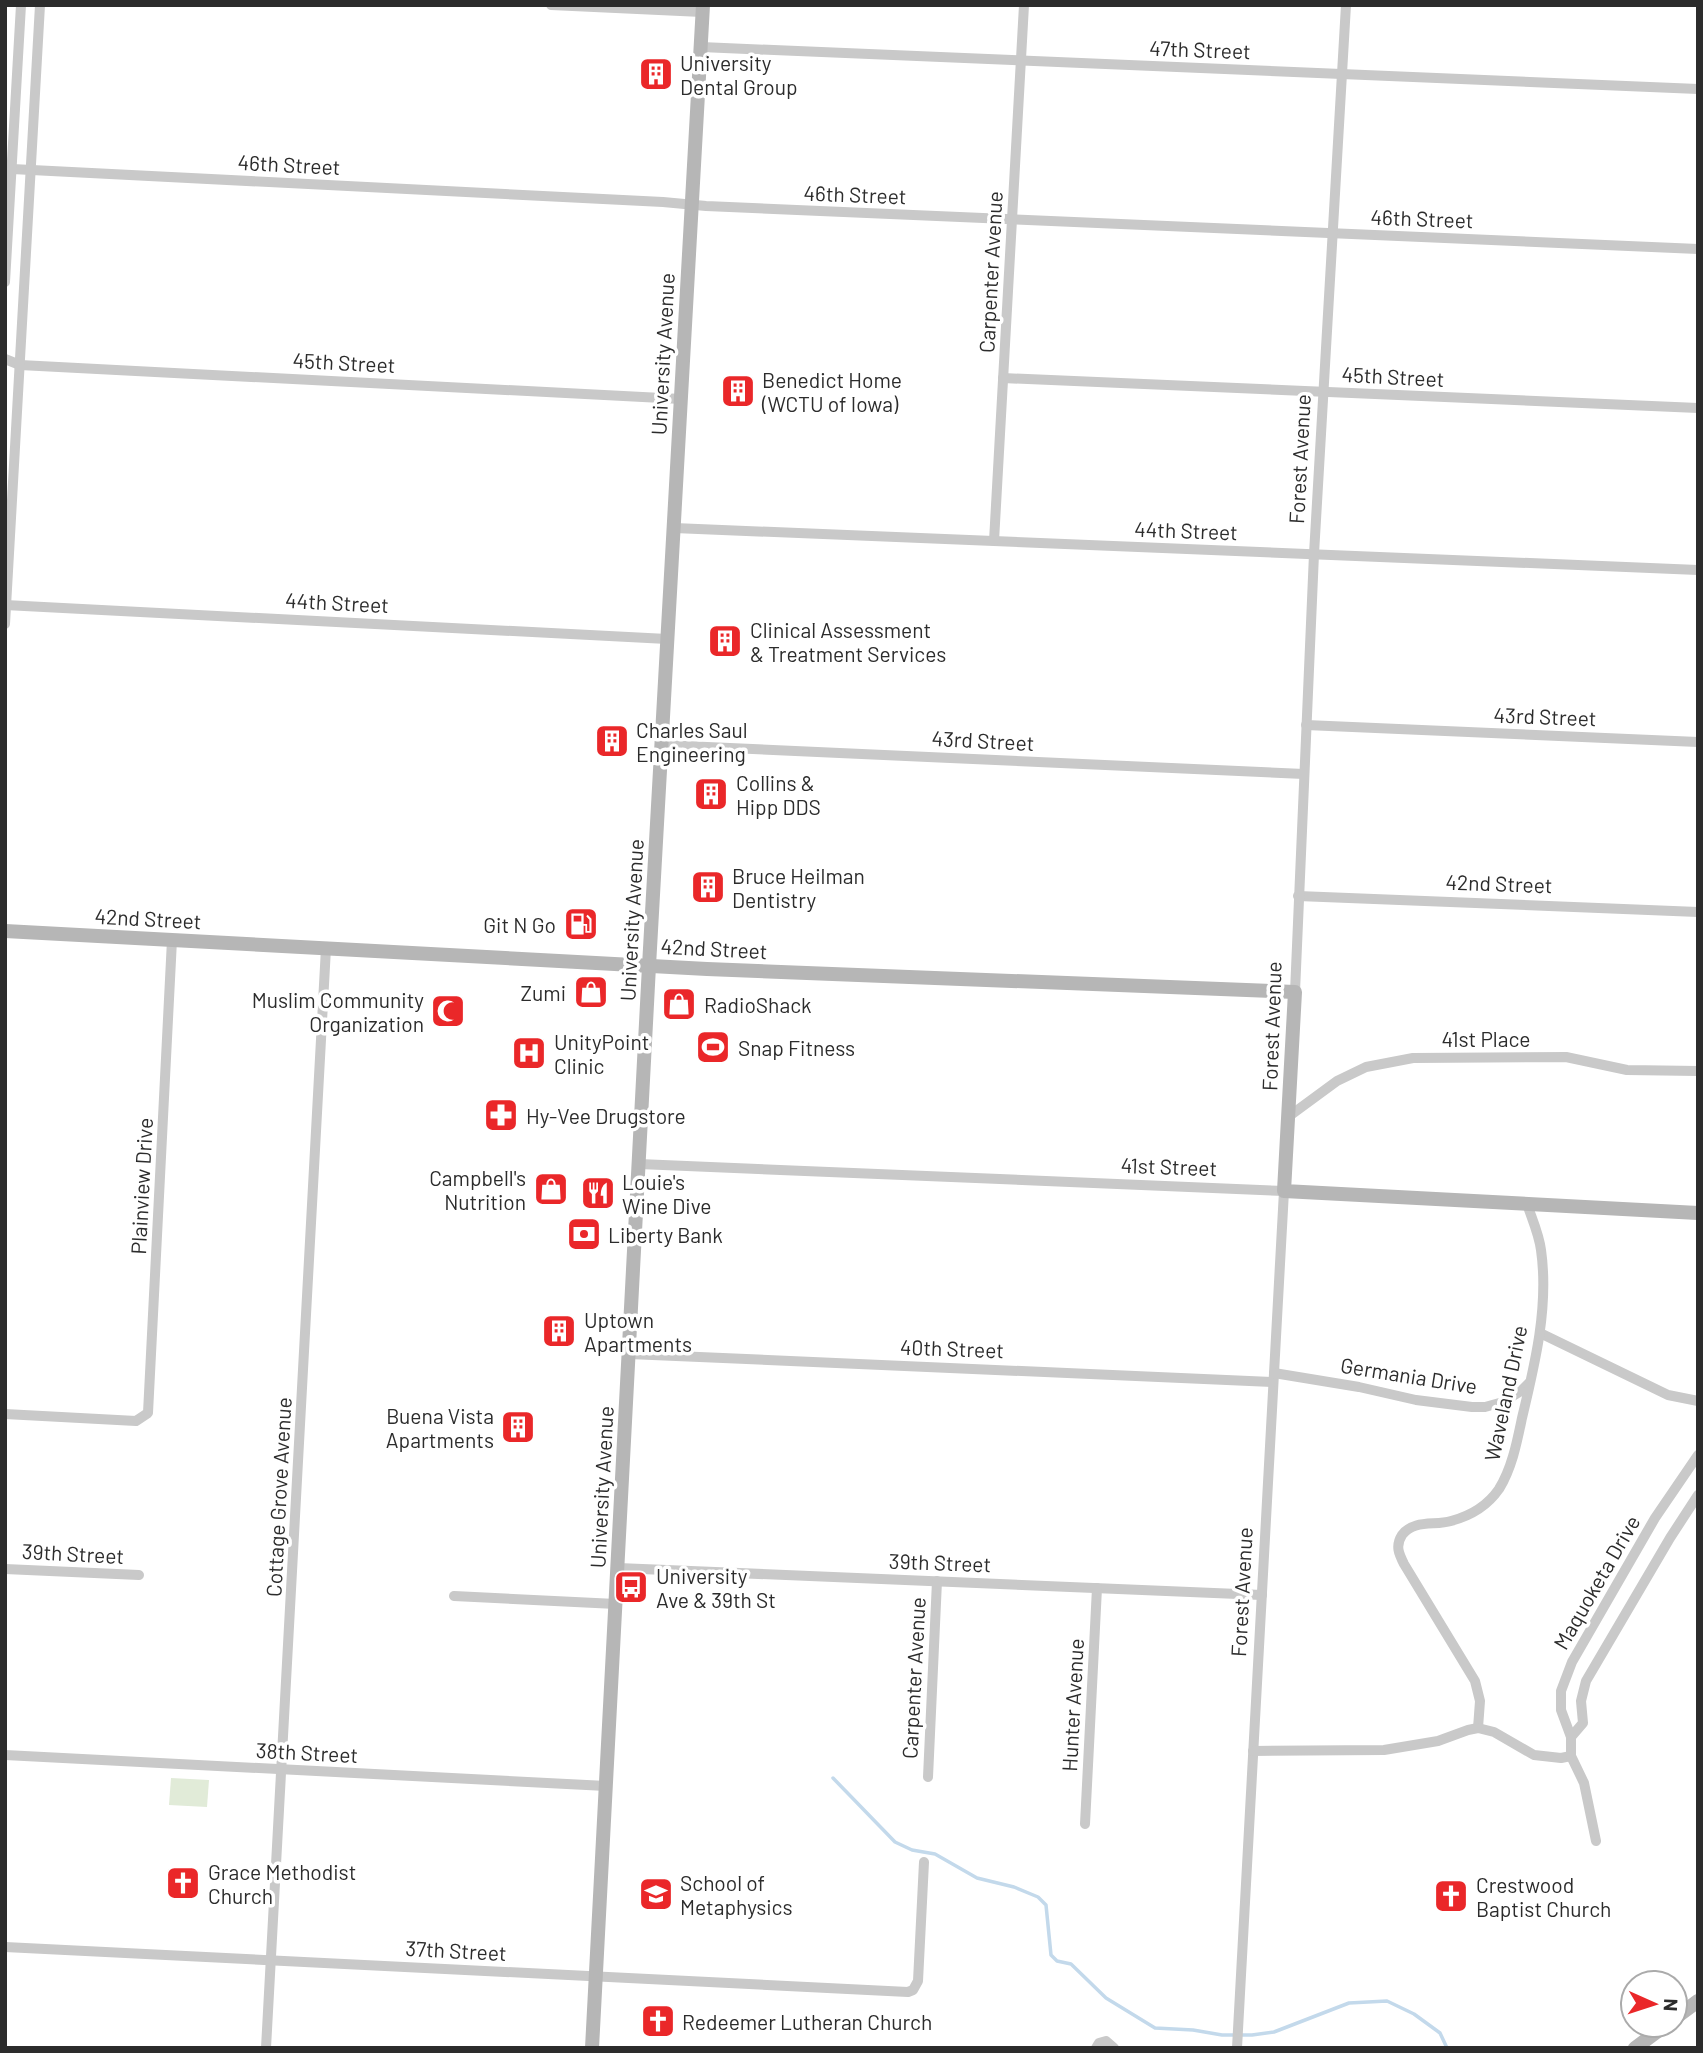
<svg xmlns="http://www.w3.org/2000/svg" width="1703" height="2053" font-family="Barlow,sans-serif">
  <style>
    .green { fill: #e1ebd8 }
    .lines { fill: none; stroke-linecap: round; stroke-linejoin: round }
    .stream { stroke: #c3d9eb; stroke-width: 3.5 }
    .street { stroke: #c9c9c9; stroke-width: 10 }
    .secondary { stroke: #b6b6b6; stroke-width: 14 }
    .labels { text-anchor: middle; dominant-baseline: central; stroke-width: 7; stroke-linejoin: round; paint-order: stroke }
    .street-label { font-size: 21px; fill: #2c2c2c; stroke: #fff }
    .poi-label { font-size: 21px; fill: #2c2c2c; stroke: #fff; text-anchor: start }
  </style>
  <rect width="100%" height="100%" fill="#fff"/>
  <!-- green -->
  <path class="green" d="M171,1778l38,2 -2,27 -38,-2z"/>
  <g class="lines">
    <!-- stream -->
    <path class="stream" d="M833,1778l62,64 17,8 23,4 42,24 37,9 24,10 8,8 5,50 6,6 14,3 35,34 49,30 38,2 29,5h30l22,-3 75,-29 38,-2 27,13 26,19 7,15"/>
    <!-- street -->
    <g class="street">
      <path d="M551,5l151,7"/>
      <path d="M701,47l997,42"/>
      <path d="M12,169l651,33 43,4 992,43"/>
      <path d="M5,282l16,-277"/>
      <path d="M5,359l15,6 661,34"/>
      <path d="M1003,378l695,30"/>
      <path d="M674,528l1024,42"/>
      <path d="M994,541l30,-536"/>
      <path d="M5,605l662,34"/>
      <path d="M5,624l35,-619"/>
      <path d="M1306,725l392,17"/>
      <path d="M662,745l642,29"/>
      <path d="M1298,896l400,16"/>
      <path d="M1295,992l19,-438 32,-549"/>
      <path d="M1288,1117l49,-36 29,-14 47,-9 153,-1 61,13 71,1"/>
      <path d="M639,1164l645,27 -47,857"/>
      <path d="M1540,1333l128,62 30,6"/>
      <path d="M629,1354l644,28"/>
      <path d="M1274,1373l85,14 57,13 56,7h13l18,-5 18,-11 8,-8"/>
      <path d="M5,1414l131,7 12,-8 24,-473"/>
      <path d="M618,1568l644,27"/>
      <path d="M5,1569l134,6"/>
      <path d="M454,1596l162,8"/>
      <path d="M1478,1728l2,-27 -5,-20 -71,-117c-5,-10 -9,-18 -2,-29 12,-16 33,-9 49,-14 19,-5 37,-16 48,-32 13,-21 18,-47 23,-71 13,-54 27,-112 19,-168 -2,-16 -9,-31 -14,-46"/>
      <path d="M1571,1737l12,-14 -2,-22 5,-20 84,-143 28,-43"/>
      <path d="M1253,1751l131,-1 54,-9 30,-11 10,-2 16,4 40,23 27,3 10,-2"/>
      <path d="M5,1755l601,31"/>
      <path d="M928,1777l9,-196"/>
      <path d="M1085,1824l12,-236"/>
      <path d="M1596,1841l-12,-58 -13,-27v-19l-10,-27v-19l11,-29 83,-144 43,-63"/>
      <path d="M5,1947l903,45 5,-2 5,-9 6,-119"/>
      <path d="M266,2048l60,-1100"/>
      <path d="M1096,2048l3,-5 7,-2 8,7"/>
    </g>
    <!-- secondary -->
    <g class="secondary">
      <path d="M5,931l702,38 588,23 -11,199 414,22"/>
      <path d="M1675,2018l23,-17"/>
      <path d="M592,2048l57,-1082 54,-961"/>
      <path d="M1635,2048l31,-23"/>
    </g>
  </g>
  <!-- icons -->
  <defs>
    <g id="building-square" transform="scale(1.75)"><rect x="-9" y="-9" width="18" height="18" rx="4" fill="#ea2729" stroke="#fff"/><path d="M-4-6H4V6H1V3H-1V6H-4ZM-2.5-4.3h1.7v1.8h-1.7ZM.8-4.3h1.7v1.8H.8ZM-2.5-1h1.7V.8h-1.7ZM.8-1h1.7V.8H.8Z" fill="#fff"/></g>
    <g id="fuel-square" transform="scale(1.75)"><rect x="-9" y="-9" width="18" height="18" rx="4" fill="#ea2729" stroke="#fff"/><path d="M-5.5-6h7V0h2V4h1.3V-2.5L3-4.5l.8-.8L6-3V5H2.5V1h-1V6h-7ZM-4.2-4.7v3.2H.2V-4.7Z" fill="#fff"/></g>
    <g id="shop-square" transform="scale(1.75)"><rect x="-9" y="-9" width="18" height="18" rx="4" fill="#ea2729" stroke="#fff"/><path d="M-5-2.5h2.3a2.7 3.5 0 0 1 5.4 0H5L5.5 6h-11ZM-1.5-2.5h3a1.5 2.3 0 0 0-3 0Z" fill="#fff"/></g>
    <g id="mosque-square" transform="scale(1.75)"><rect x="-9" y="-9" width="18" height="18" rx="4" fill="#ea2729" stroke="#fff"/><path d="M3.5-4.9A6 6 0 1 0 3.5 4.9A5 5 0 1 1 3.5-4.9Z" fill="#fff"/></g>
    <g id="stadium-square" transform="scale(1.75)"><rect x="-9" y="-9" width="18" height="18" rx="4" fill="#ea2729" stroke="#fff"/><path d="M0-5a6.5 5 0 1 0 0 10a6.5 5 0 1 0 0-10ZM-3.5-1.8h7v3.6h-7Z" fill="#fff"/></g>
    <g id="hospital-square" transform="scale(1.75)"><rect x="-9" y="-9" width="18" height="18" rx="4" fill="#ea2729" stroke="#fff"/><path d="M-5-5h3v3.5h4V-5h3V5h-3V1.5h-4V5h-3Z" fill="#fff"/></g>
    <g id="pharmacy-square" transform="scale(1.75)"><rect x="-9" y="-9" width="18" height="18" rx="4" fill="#ea2729" stroke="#fff"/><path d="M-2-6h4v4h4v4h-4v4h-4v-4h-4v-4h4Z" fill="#fff"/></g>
    <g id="restaurant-square" transform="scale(1.75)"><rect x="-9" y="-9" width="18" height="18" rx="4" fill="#ea2729" stroke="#fff"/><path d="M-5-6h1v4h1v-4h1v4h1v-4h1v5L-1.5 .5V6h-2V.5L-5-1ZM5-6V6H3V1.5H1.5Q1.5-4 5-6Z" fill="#fff"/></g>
    <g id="bank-square" transform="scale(1.75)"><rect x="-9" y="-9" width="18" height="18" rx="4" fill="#ea2729" stroke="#fff"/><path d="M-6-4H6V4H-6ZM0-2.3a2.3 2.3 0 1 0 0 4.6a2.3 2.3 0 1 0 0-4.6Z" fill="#fff"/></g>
    <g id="bus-square" transform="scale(1.75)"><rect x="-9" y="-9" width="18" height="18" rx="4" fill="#ea2729" stroke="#fff"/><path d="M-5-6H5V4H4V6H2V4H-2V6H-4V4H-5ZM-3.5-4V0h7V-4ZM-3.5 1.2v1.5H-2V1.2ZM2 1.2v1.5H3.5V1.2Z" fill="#fff"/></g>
    <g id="church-square" transform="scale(1.75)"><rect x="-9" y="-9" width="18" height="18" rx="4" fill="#ea2729" stroke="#fff"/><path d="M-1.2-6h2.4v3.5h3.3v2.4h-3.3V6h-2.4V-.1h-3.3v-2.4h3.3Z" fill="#fff"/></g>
    <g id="school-square" transform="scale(1.75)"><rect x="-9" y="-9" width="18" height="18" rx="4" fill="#ea2729" stroke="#fff"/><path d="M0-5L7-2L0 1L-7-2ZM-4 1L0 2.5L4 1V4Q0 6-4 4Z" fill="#fff"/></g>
  </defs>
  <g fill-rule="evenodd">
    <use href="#building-square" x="656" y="74"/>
    <use href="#building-square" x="738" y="391"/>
    <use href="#building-square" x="725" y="641"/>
    <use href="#building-square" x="612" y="741"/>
    <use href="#building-square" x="711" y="794"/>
    <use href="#building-square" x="708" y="887"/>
    <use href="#fuel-square" x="581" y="924"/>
    <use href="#shop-square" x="591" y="992"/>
    <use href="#shop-square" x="679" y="1004"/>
    <use href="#mosque-square" x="448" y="1011"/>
    <use href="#stadium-square" x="713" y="1047"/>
    <use href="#hospital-square" x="529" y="1053"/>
    <use href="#pharmacy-square" x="501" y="1115"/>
    <use href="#shop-square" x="551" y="1189"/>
    <use href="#restaurant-square" x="598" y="1193"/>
    <use href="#bank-square" x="584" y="1234"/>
    <use href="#building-square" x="559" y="1331"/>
    <use href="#building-square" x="518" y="1427"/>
    <use href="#bus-square" x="631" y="1587"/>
    <use href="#church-square" x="183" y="1883"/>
    <use href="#school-square" x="656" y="1894"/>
    <use href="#church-square" x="1451" y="1896"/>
    <use href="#church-square" x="658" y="2021"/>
  </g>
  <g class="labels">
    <!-- street labels -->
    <g class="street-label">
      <text transform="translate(1200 49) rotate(2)">47th Street</text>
      <text transform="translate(289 164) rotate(3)">46th Street</text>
      <text transform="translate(855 194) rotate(2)">46th Street</text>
      <text transform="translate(1422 218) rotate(2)">46th Street</text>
      <text transform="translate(990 272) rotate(-87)">Carpenter Avenue</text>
      <text transform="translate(662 354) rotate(-87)">University Avenue</text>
      <text transform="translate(344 362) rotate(3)">45th Street</text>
      <text transform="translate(1393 376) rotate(3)">45th Street</text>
      <text transform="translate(1299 459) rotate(-87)">Forest Avenue</text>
      <text transform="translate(1186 530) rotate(2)">44th Street</text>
      <text transform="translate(337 602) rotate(3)">44th Street</text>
      <text transform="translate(1545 716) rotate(2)">43rd Street</text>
      <text transform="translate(983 740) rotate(3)">43rd Street</text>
      <text transform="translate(1499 883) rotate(2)">42nd Street</text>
      <text transform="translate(148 918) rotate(3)">42nd Street</text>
      <text transform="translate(631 920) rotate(-87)">University Avenue</text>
      <text transform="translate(714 948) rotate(3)">42nd Street</text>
      <text transform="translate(1271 1026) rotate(-88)">Forest Avenue</text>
      <text x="1486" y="1038">41st Place</text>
      <text transform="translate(1169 1166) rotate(2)">41st Street</text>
      <text transform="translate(141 1186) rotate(-87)">Plainview Drive</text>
      <text transform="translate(952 1348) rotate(2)">40th Street</text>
      <text transform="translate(1409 1375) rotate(9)">Germania Drive</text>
      <text transform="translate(1505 1393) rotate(-78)">Waveland Drive</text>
      <text transform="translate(601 1487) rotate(-87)">University Avenue</text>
      <text transform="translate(278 1497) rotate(-87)">Cottage Grove Avenue</text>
      <text transform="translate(73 1553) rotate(3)">39th Street</text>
      <text transform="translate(940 1562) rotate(2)">39th Street</text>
      <text transform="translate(1596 1582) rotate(-60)">Maquoketa Drive</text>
      <text transform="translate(1241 1592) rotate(-87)">Forest Avenue</text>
      <text transform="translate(913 1678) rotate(-87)">Carpenter Avenue</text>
      <text transform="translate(1072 1705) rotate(-87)">Hunter Avenue</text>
      <text transform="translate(307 1752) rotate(3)">38th Street</text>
      <text transform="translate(456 1950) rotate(3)">37th Street</text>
    </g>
    <!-- poi labels -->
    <g class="poi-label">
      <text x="680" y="62">University<tspan x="680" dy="24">Dental Group</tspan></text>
      <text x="762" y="379">Benedict Home<tspan x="762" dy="24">(WCTU of Iowa)</tspan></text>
      <text x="750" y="629">Clinical Assessment<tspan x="750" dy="24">&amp; Treatment Services</tspan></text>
      <text x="636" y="729">Charles Saul<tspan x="636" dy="24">Engineering</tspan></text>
      <text x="736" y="782">Collins &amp;<tspan x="736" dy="24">Hipp DDS</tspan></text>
      <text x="732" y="875">Bruce Heilman<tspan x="732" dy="24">Dentistry</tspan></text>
      <text x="556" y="924" text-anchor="end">Git N Go</text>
      <text x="566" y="992" text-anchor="end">Zumi</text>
      <text x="424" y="999" text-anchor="end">Muslim Community<tspan x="424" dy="24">Organization</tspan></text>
      <text x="704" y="1004">RadioShack</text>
      <text x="554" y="1041">UnityPoint<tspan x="554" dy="24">Clinic</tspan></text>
      <text x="738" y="1047">Snap Fitness</text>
      <text x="526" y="1115">Hy-Vee Drugstore</text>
      <text x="526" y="1177" text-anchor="end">Campbell's<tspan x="526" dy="24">Nutrition</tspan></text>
      <text x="622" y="1181">Louie's<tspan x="622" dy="24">Wine Dive</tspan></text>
      <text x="608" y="1234">Liberty Bank</text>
      <text x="584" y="1319">Uptown<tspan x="584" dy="24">Apartments</tspan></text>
      <text x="494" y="1415" text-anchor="end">Buena Vista<tspan x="494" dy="24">Apartments</tspan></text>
      <text x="656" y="1575">University<tspan x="656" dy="24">Ave &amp; 39th St</tspan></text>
      <text x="208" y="1871">Grace Methodist<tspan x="208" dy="24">Church</tspan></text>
      <text x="680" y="1882">School of<tspan x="680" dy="24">Metaphysics</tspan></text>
      <text x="1476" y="1884">Crestwood<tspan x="1476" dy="24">Baptist Church</tspan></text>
      <text x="682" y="2021">Redeemer Lutheran Church</text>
    </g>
  </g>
  <!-- border -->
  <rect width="1703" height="2053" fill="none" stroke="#2c2c2c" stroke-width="14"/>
  <!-- north arrow -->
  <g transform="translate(1654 2004) rotate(93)"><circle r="33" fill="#ffffff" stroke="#ababab" stroke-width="2"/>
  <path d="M0-5L12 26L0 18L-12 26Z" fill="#ea2729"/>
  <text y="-10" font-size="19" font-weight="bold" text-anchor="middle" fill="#2c2c2c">N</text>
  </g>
</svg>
